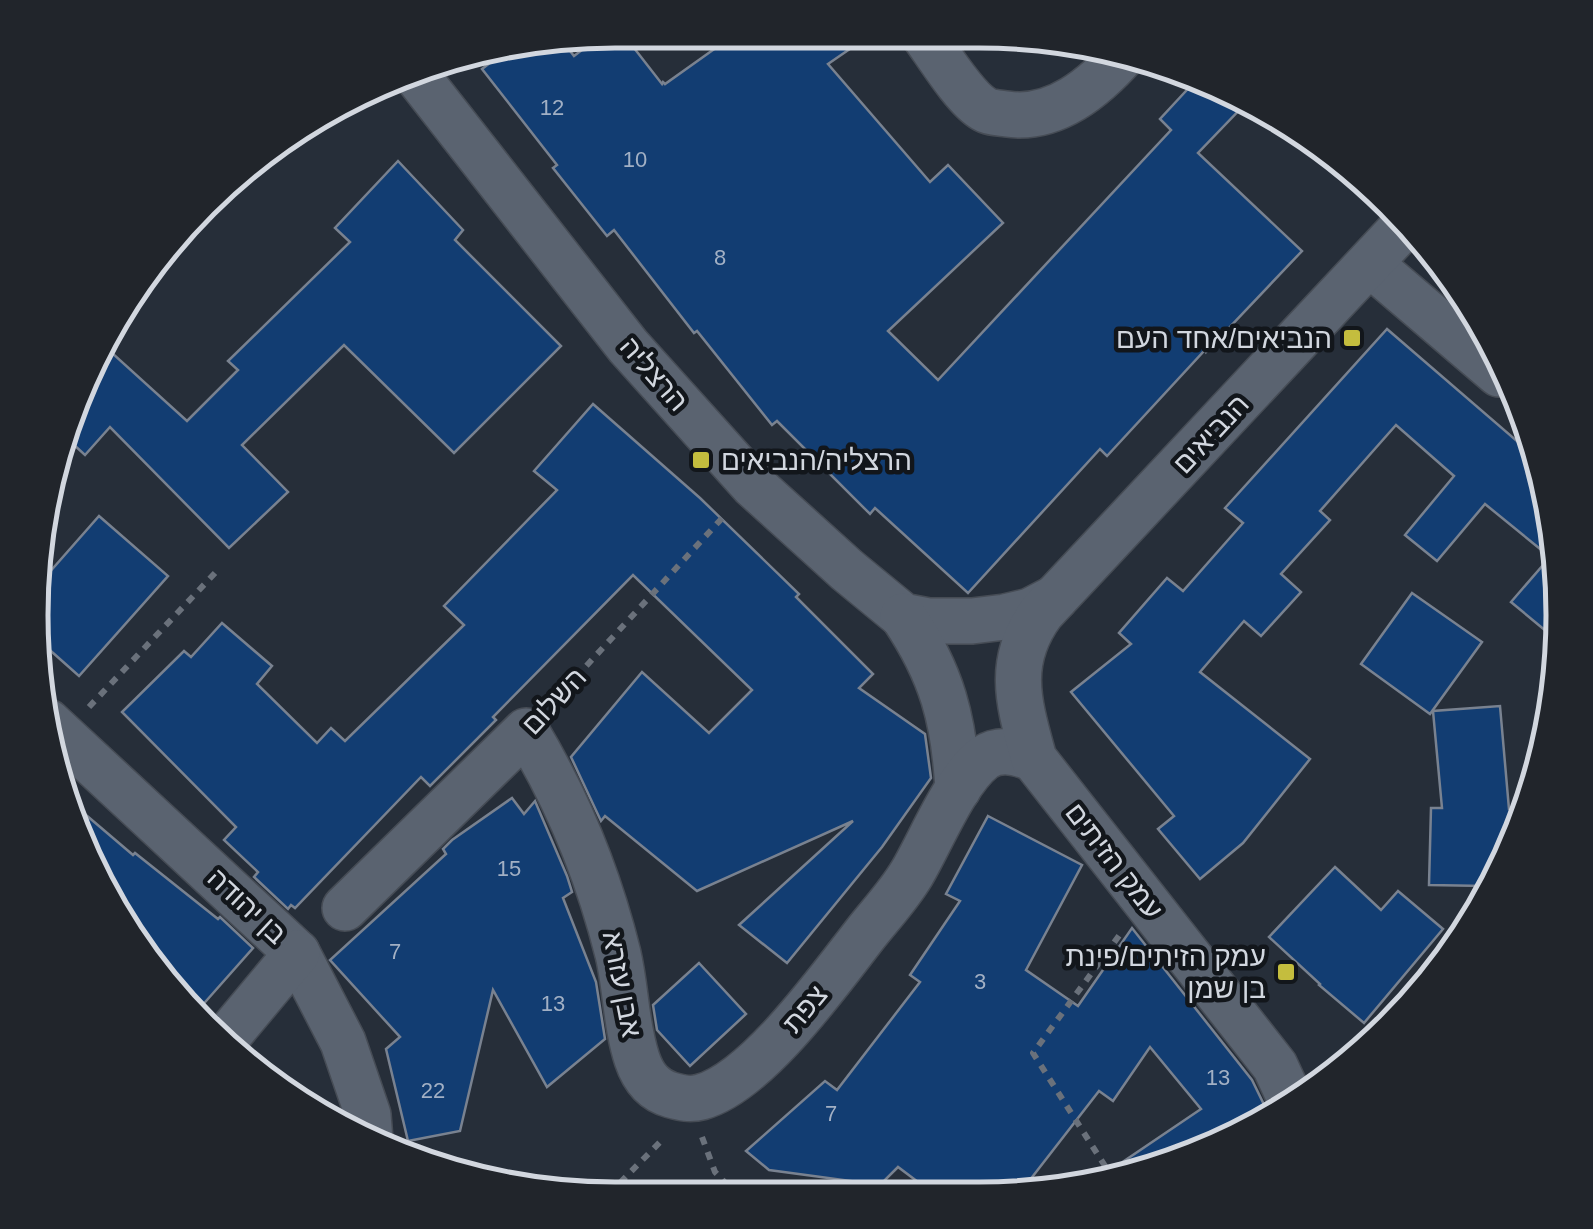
<svg xmlns="http://www.w3.org/2000/svg" width="1593" height="1229" font-family="Helvetica,'Noto Sans Hebrew',sans-serif">
  <style>
    .building { fill: #123d72; stroke: #798290; stroke-width: 2.5 }
    .lines { fill: none; stroke-linecap: round; stroke-linejoin: round }
    .minor-casing { stroke: #464c55; stroke-width: 48 }
    .path { stroke: #6a717b; stroke-width: 6; stroke-dasharray: 8 8; stroke-linecap: butt }
    .minor { stroke: #5a6370; stroke-width: 45 }
    .poi-dot { fill: #c4bd3e; stroke: #12161b; stroke-width: 4 }
    .labels { text-anchor: middle; dominant-baseline: central; stroke-width: 9; stroke-linejoin: round; paint-order: stroke }
    .number-label { font-size: 22px; fill: #a2b0c4 }
    .poi-label { font-size: 28px; fill: #d2d7df; stroke: #12161b; text-anchor: end }
    .street-label { font-size: 28px; fill: #d2d7df; stroke: #12161b }
    .rim { fill: none; stroke: #d2d7df; stroke-width: 5 }
  </style>
  <rect width="100%" height="100%" fill="#262e39"/>
  <!-- building -->
  <g class="building">
    <path d="M620,30l42,54 1,-2 2,2 76,-54 135,1 -48,33 102,118 18,-17 55,58 -115,108 50,49 233,-250 -11,-11 38,-41 48,25 -48,50 104,98 -96,101 -1,-2 -98,106 -7,-7 -132,144 -93,-85 -5,6 -93,-93 -5,4 -75,-94 -3,2 -80,-103 -7,6 -54,-68 4,-3 -75,-96 34,-26 43,-6 15,19 33,-25z"/>
    <path d="M398,161l65,69 -8,10 106,106 -107,107 -110,-108 -102,100 46,47 -59,56 -119,-121 -25,28 -23,-21 38,-92 87,79 51,-51 -10,-9 122,-119 -15,-14z"/>
    <path d="M1387,329l146,126 19,46v135l-41,-34 39,-45 -65,-53 -48,57 -32,-26 49,-59 -58,-51 -76,86 10,9 -49,54 20,18 -40,44 -17,-15 -44,51 110,87 -67,84 -43,36 -42,-50 16,-13 -103,-124 60,-48 -12,-11 48,-55 16,13 60,-68 -18,-15z"/>
    <path d="M593,404l107,94 99,96 -3,3 77,77 -14,14 66,46 6,44 -49,69 -95,116 -48,-38 114,-104 -156,70 -92,-75 -4,5 -30,-64 71,-85 67,61 43,-43 -119,-115 -140,142 3,3 -66,66 -9,-9 -126,131 -4,-3 -3,4 -34,-32 4,-5 -34,-32 12,-13 -114,-115 62,-61 7,6 31,-34 50,43 -15,18 60,59 14,-15 14,13 119,-116 -20,-19 113,-116 -23,-19z"/>
    <path d="M99,516l69,60 -89,100 -45,-40 -4,-21 3,-24z"/>
    <path d="M1412,593l70,49 -52,72 -69,-50z"/>
    <path d="M1500,706l9,103h9l-32,77 -57,-1 2,-77h11l-9,-97z"/>
    <path d="M59,792l74,63 2,-2 83,66 2,-2 33,31 -54,61 -71,-70 -67,-137z"/>
    <path d="M512,798l12,16 11,-13 32,75 5,16 -9,6 33,84 9,57 -58,48 -54,-97 -33,141 -52,10 -22,-92 14,-12 -70,-77 116,-106 -3,-5 9,-9z"/>
    <path d="M988,816l94,49 -56,105 52,36 54,-78 120,152 18,37 -103,51 -69,16 -2,-4 105,-71 -51,-62 -37,54 -14,-10 -80,103h-85l-36,-27 -18,18 -111,-15 -23,-19 79,-70 12,9 83,-108 -10,-7 50,-74 -14,-7z"/>
    <path d="M1335,867l46,43 17,-19 45,38 -79,94 -45,-38 1,-1 -51,-47z"/>
    <path d="M699,963l47,51 -56,52 -33,-36 -4,-25z"/>
  </g>
  <g class="lines">
    <!-- minor casing -->
    <g class="minor-casing">
      <g id="minor">
        <path d="M921,31c15,20 43,67 63,78 6,4 16,4 23,5 48,7 88,-27 118,-61"/>
        <path d="M413,71l215,275 125,139 94,85 56,46 26,5h43l33,-4 25,-6 25,-13"/>
        <path d="M1370,264l129,110"/>
        <path d="M903,616c39,58 51,103 55,173"/>
        <path d="M48,722l249,231 46,89 25,73 2,25"/>
        <path d="M345,908l181,-177c43,71 72,143 92,223 8,34 8,72 19,105 6,18 16,31 34,36 11,3 19,5 30,2 56,-15 129,-118 165,-164 15,-19 33,-38 46,-60 19,-32 43,-93 72,-115 16,-11 34,-6 50,1"/>
        <path d="M227,1037l70,-84"/>
        <path d="M1293,1105l-18,-39 -241,-307c-15,-55 -29,-97 8,-147l362,-386"/>
      </g>
    </g>
    <!-- path -->
    <g class="path">
      <path d="M554,701l171,-186"/>
      <path d="M89,707l126,-134"/>
      <path d="M702,1137l13,35 21,22"/>
      <path d="M1114,1180l-81,-127 88,-120"/>
      <path d="M609,1194l56,-57"/>
    </g>
    <!-- minor -->
    <use href="#minor" class="minor"/>
  </g>
  <!-- markers -->
  <g class="poi-dot">
    <rect x="1342" y="328" width="20" height="20" rx="5"/>
    <rect x="691" y="450" width="20" height="20" rx="5"/>
    <rect x="1276" y="962" width="20" height="20" rx="5"/>
  </g>
  <g class="labels">
    <!-- number labels -->
    <g class="number-label">
      <text x="552" y="107">12</text>
      <text x="635" y="159">10</text>
      <text x="720" y="257">8</text>
      <text x="509" y="868">15</text>
      <text x="395" y="951">7</text>
      <text x="980" y="981">3</text>
      <text x="553" y="1003">13</text>
      <text x="1218" y="1077">13</text>
      <text x="433" y="1090">22</text>
      <text x="831" y="1113">7</text>
    </g>
    <!-- poi labels -->
    <g class="poi-label">
      <text x="1332" y="338">הנביאים/אחד העם</text>
      <text x="721" y="460" text-anchor="start">הרצליה/הנביאים</text>
      <text x="1266" y="956">עמק הזיתים/פינת<tspan x="1266" dy="32">בן שמן</tspan></text>
    </g>
    <!-- street labels -->
    <g class="street-label">
      <text transform="translate(654 374) rotate(49)">הרצליה</text>
      <text transform="translate(1211 434) rotate(-47)">הנביאים</text>
      <text transform="translate(554 701) rotate(-47)">השלום</text>
      <text transform="translate(1114 861) rotate(52)">עמק הזיתים</text>
      <text transform="translate(247 906) rotate(43)">בן יהודה</text>
      <text transform="translate(622 984) rotate(79)">אבן עזרא</text>
      <text transform="translate(805 1009) rotate(-50)">צפת</text>
    </g>
  </g>
  <!-- crop -->
  <path d="M0 0H1593V1229H0ZM615 48H979A567 567 0 0 1 1546 615V615A567 567 0 0 1 979 1182H615A567 567 0 0 1 48 615V615A567 567 0 0 1 615 48Z" fill="#21252b" fill-rule="evenodd"/>
  <path class="rim" d="M615 48H979A567 567 0 0 1 1546 615V615A567 567 0 0 1 979 1182H615A567 567 0 0 1 48 615V615A567 567 0 0 1 615 48Z"/>
</svg>
